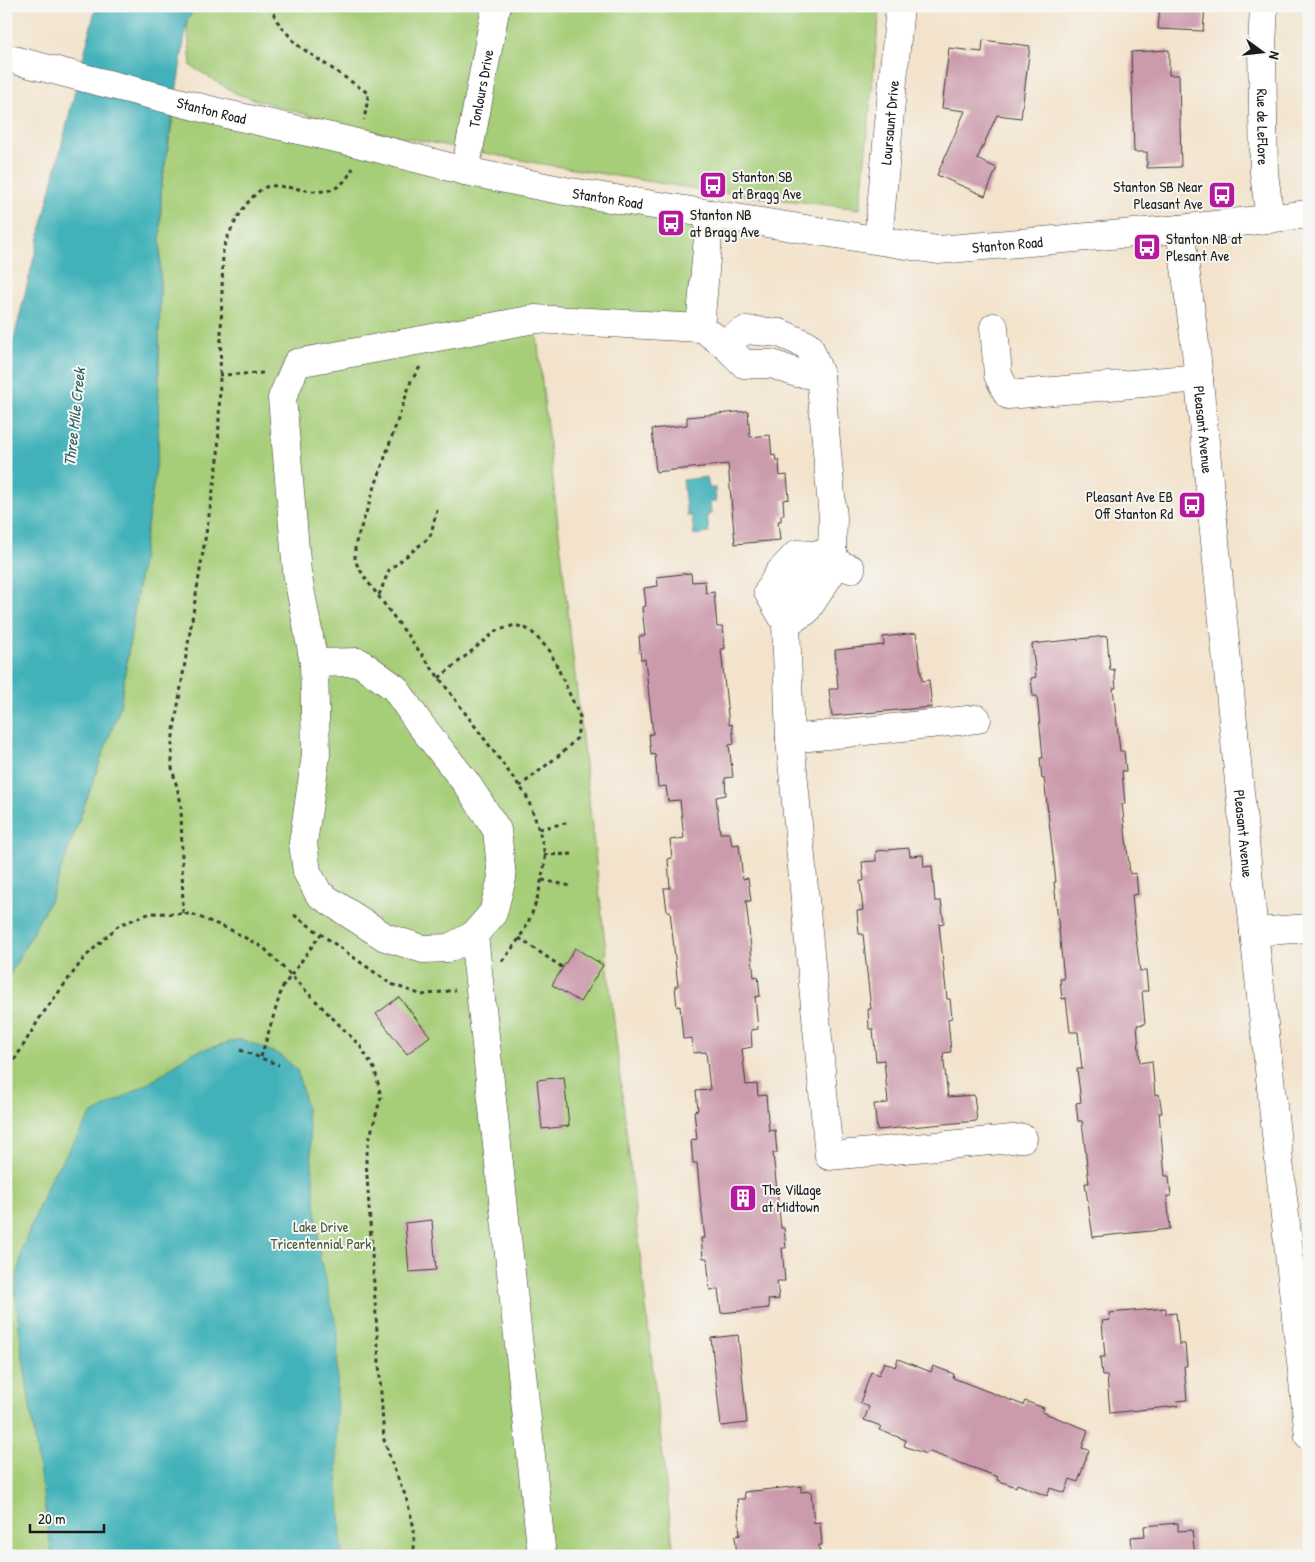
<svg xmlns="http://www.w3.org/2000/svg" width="1315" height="1562" font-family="'Patrick Hand',sans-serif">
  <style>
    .green { fill: #a6cd77; stroke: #61744a }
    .water { fill: #42b2ba; stroke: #2f676b }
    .building { fill: #cb9aab }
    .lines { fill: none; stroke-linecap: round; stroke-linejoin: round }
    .minor-casing { stroke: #3c3a36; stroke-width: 29 }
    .path { stroke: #3c3a36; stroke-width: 3; stroke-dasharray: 4 4; stroke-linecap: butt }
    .minor { stroke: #fff; stroke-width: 28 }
    .labels { text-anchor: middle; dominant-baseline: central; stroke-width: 4; stroke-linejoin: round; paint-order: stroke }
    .street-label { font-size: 15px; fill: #1c1c1c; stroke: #f6f6f2 }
    .poi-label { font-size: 15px; fill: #1c1c1c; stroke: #f6f6f2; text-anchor: start }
    .park-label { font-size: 15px; fill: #4c5a3c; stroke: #f6f6f2 }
    .water-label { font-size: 16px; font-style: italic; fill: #2d6063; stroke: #f6f6f2 }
  </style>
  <rect width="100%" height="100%" fill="#f6f6f2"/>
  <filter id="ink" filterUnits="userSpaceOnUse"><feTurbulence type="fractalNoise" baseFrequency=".02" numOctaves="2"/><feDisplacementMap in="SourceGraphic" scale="10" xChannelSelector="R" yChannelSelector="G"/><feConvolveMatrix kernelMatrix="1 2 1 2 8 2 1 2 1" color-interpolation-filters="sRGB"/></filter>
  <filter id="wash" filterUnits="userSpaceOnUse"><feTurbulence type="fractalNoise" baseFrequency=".0096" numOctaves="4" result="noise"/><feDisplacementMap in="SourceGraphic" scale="20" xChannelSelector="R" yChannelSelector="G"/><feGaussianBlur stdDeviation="1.12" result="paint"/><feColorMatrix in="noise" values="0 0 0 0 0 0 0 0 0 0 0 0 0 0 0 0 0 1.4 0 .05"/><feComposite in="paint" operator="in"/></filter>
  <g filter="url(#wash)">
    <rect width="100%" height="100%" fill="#f3e3cc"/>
    <!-- green -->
    <g class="green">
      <path d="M6,6h10l-10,22z"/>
      <path d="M194,6h686l-20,203 -158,-19 -165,-27 -193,-37 -107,-32 -46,-28 -4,-44z"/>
      <path d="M176,101l534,113 -10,114 -165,-8 139,1236h-668v-574l44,-82 70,-193 38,-254 3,-264z"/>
    </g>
    <!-- water -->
    <g class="water">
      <path d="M96,6h98l-7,16 -26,167 -3,264 -38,254 -70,193 -44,82v-611z"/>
      <path d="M707,477l2,11h6l1,14h-6l1,12 -4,1 2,18 -15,2 -2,-19h-5l-4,-36z"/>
      <path d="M241,1039l39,16 6,5 11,10 6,23 6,34 11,131 18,74 -2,107 6,117h-290l-31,-211 -6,-54 8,-45 27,-67 41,-64 63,-35 37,-27z"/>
    </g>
    <g id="blocks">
      <!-- building -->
      <g class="building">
        <path d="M1160,6h45l-2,25 -45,-2z"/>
        <path d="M983,40l47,6 -9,72 -24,-3 -20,44 20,9 -12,28 -48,-21 28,-64 -23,-3 7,-60 33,4z"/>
        <path d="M1169,50v25h10l2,92 -34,1v-16h-13l-3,-100z"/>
        <path d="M748,411l2,26 20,-2 2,21 3,-1 1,5h3l1,16 7,-1 2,24 -6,1 1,15h-3v6h-3l2,19 -45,4 -7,-80 -72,8 -4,-43 35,-4v-8z"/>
        <path d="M691,573l1,9 13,-1 1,12 8,-1 3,35h6l2,22h-4l8,76 3,-1 2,20 -5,1 4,32 -8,1 1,17 -10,2 4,36h10l2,12 7,-1 4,35 5,-1 3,23h-5l8,76 4,-1 2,20 -5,1 3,32 -7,1 1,17 -10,2 4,36 11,-1 1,12 8,-1 3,36 6,-1 2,23h-4l8,75h3l2,20h-4l3,33h-8l2,18 -11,1 1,8 -48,5 -3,-24 -8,1 -3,-32h-4l-2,-20h4l-4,-33 -4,-42h-4l-2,-23 6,-1 -3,-28 4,-1 -2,-19 14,-1 -4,-38 -13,1 -1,-15 -9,1 -3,-33 -3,1 -2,-21h3l-8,-75h-3l-3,-23h6l-2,-29 4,-1 -2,-18 14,-2 -4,-38 -12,1 -2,-15 -8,1 -3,-33 -4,1 -2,-21h4l-8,-75 -4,1 -2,-24h6l-3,-29 4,-1 -2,-18 14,-2 -1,-9z"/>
        <path d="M916,633l6,48 7,-1 3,27 -100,9 -3,-27h9l-3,-39 49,-5 -1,-8z"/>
        <path d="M1107,636l3,34 4,-1 2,19h-3l7,63h4l2,20h-4l3,33h-3l8,70 6,-1 2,21 -6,1 4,43 4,33h6l2,20h-6l3,33 -8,1 3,38 12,-2 3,34 4,-1 3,19h-3l6,63h4l2,20h-4l3,33 -77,8 -8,-54h4l-7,-62h-4l-2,-18 5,-1 -4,-33h5l-4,-37h-8l-4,-34 -4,1 -2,-20h4l-10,-97h2l-12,-104 -2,1 -2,-21h3l-6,-62h-4l-2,-18 5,-1 -4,-33z"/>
        <path d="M909,848l1,8 13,-1 1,12 8,-1 3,35h6l3,22 -5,1 8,75h3l2,19 -4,1 3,33 -8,1 5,44 26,-2 3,26 -100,9 -3,-26 14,-1 -4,-43 -8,1 -3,-32h-4l-1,-20h3l-5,-46 -3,-29h-4l-2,-23 6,-1 -3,-29h4l-2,-19 14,-1v-10z"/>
        <path d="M575,948l28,17 -23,37 -28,-17z"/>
        <path d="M399,997l31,39 -23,18 -31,-40z"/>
        <path d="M564,1077l5,49 -27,3 -5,-49z"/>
        <path d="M432,1220l4,50 -27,2 -4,-49z"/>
        <path d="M1166,1308v6l10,-1 3,31h6l2,22h-3l3,34 -10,1 1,5 -68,7 -3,-37h-5l-2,-19h5l-3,-36 8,-1 -1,-7z"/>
        <path d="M738,1335l9,88 -26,3 -10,-88z"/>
        <path d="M898,1359l33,13 2,-6 21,8 -1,4 70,27 2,-4 19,7 -2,4 46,18 -6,18 7,2 -11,32 -8,-3 -5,14 -15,-5 -3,8 -30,-12 -1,3 -19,-7 1,-3 -43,-16 -28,-10 -1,3 -22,-8 2,-6 -27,-10 2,-4 -17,-6 5,-13 -9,-4 11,-31 8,3 5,-13 11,5z"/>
        <path d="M801,1486v6l10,-1 3,32 6,-1 2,23h-3l1,11h-83l-2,-20 5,-1 -3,-36h8l-1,-7z"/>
        <path d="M1178,1523v8l14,-1 3,26h-62l-2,-19 14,-1 -1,-10z"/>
      </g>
    </g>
  </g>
  <g filter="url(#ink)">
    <use href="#blocks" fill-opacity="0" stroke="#3c3a36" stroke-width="1"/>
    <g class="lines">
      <!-- minor casing -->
      <g class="minor-casing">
        <g id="minor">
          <path id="s1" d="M1264,6l-2,41 2,126 6,46"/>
          <path id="s2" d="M6,58l220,56 123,27 116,30 100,20 373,59 242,-21 129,-15"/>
          <path id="s3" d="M465,171l30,-160 2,-5"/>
          <path id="s4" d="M1180,229l16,122 58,581 55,504"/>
          <path id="s5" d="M878,240l22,-234"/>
          <path d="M994,327l4,48 10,20 191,-17"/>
          <path d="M710,334l13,9 21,21h28l25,9 23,2"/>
          <path d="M723,343l23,-13 34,3 29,13 11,29 13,143 -1,32 5,14 14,5"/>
          <path d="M832,550l-13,5 -22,32 -9,18 -2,18 4,116 39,417 194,-18"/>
          <path d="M786,623l-18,-31 11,-19 18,-19 22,1"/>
          <path d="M786,623l20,-12 31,-47"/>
          <path d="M314,663l2,92 -13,88 4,29 12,22 66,43 38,12 26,-1 25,-13"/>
          <path d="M790,739l187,-20"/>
          <path d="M1254,932l55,-4"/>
          <path d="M542,1556l-68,-621 19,-22 9,-35 -5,-48 -30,-46 -48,-61 -24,-35 -36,-26 -45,1 -17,-91 -15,-174 15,-35 238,-44 165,9 10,-114"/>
        </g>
      </g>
      <!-- path -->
      <g class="path">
        <path d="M270,6l7,15 19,23 72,49v5l-4,22"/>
        <path d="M420,367l-9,14 -56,164v16l10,17 161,217c8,20 16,40 19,62 1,6 -2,13 -3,19 -5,33 -18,60 -40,85"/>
        <path d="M219,375l44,-2"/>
        <path d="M379,595l10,-25 41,-33 8,-31"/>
        <path d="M439,678l57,-47 19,-6 15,5 20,21 30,66 -3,21 -15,15 -42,33"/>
        <path d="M539,829l31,-7"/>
        <path d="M544,855l28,-1"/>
        <path d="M542,880l29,6"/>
        <path d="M183,913l-2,-110 -9,-35v-26l46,-282 5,-210c5,-18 25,-56 43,-63 6,-2 14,-1 20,0 29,4 51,13 67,-19"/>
        <path d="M294,915l97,69 31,11 33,-5"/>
        <path d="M519,938l44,30"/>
        <path d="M240,1050l39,15"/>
        <path d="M261,1057l21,-69 39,-54"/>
        <path d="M6,1074l35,-58 43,-58 35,-33 32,-12 41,1 37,15 35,19 96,98 15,24 6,27 -12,43 -3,20 18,280 10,29 12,28 8,31v28"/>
      </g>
      <!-- minor -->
      <use href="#minor" class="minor"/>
    </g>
  </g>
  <!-- icons -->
  <defs>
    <g id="bus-square" transform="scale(1.4375)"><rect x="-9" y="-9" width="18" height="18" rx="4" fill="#b5179e" stroke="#f6f6f2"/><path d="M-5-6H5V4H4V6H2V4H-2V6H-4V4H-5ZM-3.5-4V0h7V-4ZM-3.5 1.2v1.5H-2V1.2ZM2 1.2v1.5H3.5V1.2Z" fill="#fff"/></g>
    <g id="building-square" transform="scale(1.4375)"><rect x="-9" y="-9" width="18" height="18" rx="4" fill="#b5179e" stroke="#f6f6f2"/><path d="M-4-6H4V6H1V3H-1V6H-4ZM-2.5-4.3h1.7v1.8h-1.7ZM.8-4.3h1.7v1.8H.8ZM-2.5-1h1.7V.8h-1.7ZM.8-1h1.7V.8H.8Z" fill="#fff"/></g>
  </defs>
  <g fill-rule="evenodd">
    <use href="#bus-square" x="713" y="185"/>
    <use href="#bus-square" x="1222" y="195"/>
    <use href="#bus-square" x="671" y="223"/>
    <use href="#bus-square" x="1147" y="247"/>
    <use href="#bus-square" x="1192" y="505"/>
    <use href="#building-square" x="743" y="1198"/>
  </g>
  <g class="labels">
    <!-- street labels -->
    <g class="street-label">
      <text stroke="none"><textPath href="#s3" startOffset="84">Tonlours Drive</textPath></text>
      <text stroke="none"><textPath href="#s2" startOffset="212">Stanton Road</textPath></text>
      <text stroke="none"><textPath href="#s5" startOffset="118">Loursaunt Drive</textPath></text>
      <text stroke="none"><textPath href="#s1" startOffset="121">Rue de LeFlore</textPath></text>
      <text stroke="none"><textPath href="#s2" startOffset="618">Stanton Road</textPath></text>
      <text stroke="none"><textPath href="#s2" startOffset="1022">Stanton Road</textPath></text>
      <text stroke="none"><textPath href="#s4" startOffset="202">Pleasant Avenue</textPath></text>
      <text stroke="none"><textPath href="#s4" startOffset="608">Pleasant Avenue</textPath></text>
    </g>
    <!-- poi labels -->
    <g class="poi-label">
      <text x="732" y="176">Stanton SB<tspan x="732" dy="17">at Bragg Ave</tspan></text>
      <text x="1203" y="186" text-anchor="end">Stanton SB Near<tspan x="1203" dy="17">Pleasant Ave</tspan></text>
      <text x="690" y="214">Stanton NB<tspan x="690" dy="17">at Bragg Ave</tspan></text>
      <text x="1166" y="238">Stanton NB at<tspan x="1166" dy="17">Plesant Ave</tspan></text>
      <text x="1173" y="496" text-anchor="end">Pleasant Ave EB<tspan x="1173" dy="17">Off Stanton Rd</tspan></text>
      <text x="762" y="1189">The Village<tspan x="762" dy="17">at Midtown</tspan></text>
    </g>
    <!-- park labels -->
    <g class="park-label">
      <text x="321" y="1226">Lake Drive<tspan x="321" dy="17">Tricentennial Park</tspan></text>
    </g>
    <!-- water labels -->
    <g class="water-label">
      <text transform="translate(74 417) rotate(-84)">Three Mile Creek</text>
    </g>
  </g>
  <!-- margin -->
  <rect width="1315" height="1562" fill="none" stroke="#f6f6f2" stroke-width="25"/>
  <!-- north arrow -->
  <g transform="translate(1262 52) rotate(105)" stroke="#f6f6f2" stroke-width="4" paint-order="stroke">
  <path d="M0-4L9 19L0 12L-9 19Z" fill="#1c1c1c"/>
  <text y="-8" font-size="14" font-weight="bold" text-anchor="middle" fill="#1c1c1c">N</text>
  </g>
  <!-- scale -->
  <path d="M30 1524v8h74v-8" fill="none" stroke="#1c1c1c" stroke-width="2.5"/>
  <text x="38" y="1524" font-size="15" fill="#1c1c1c" stroke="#f6f6f2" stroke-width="4" paint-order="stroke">20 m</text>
</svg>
